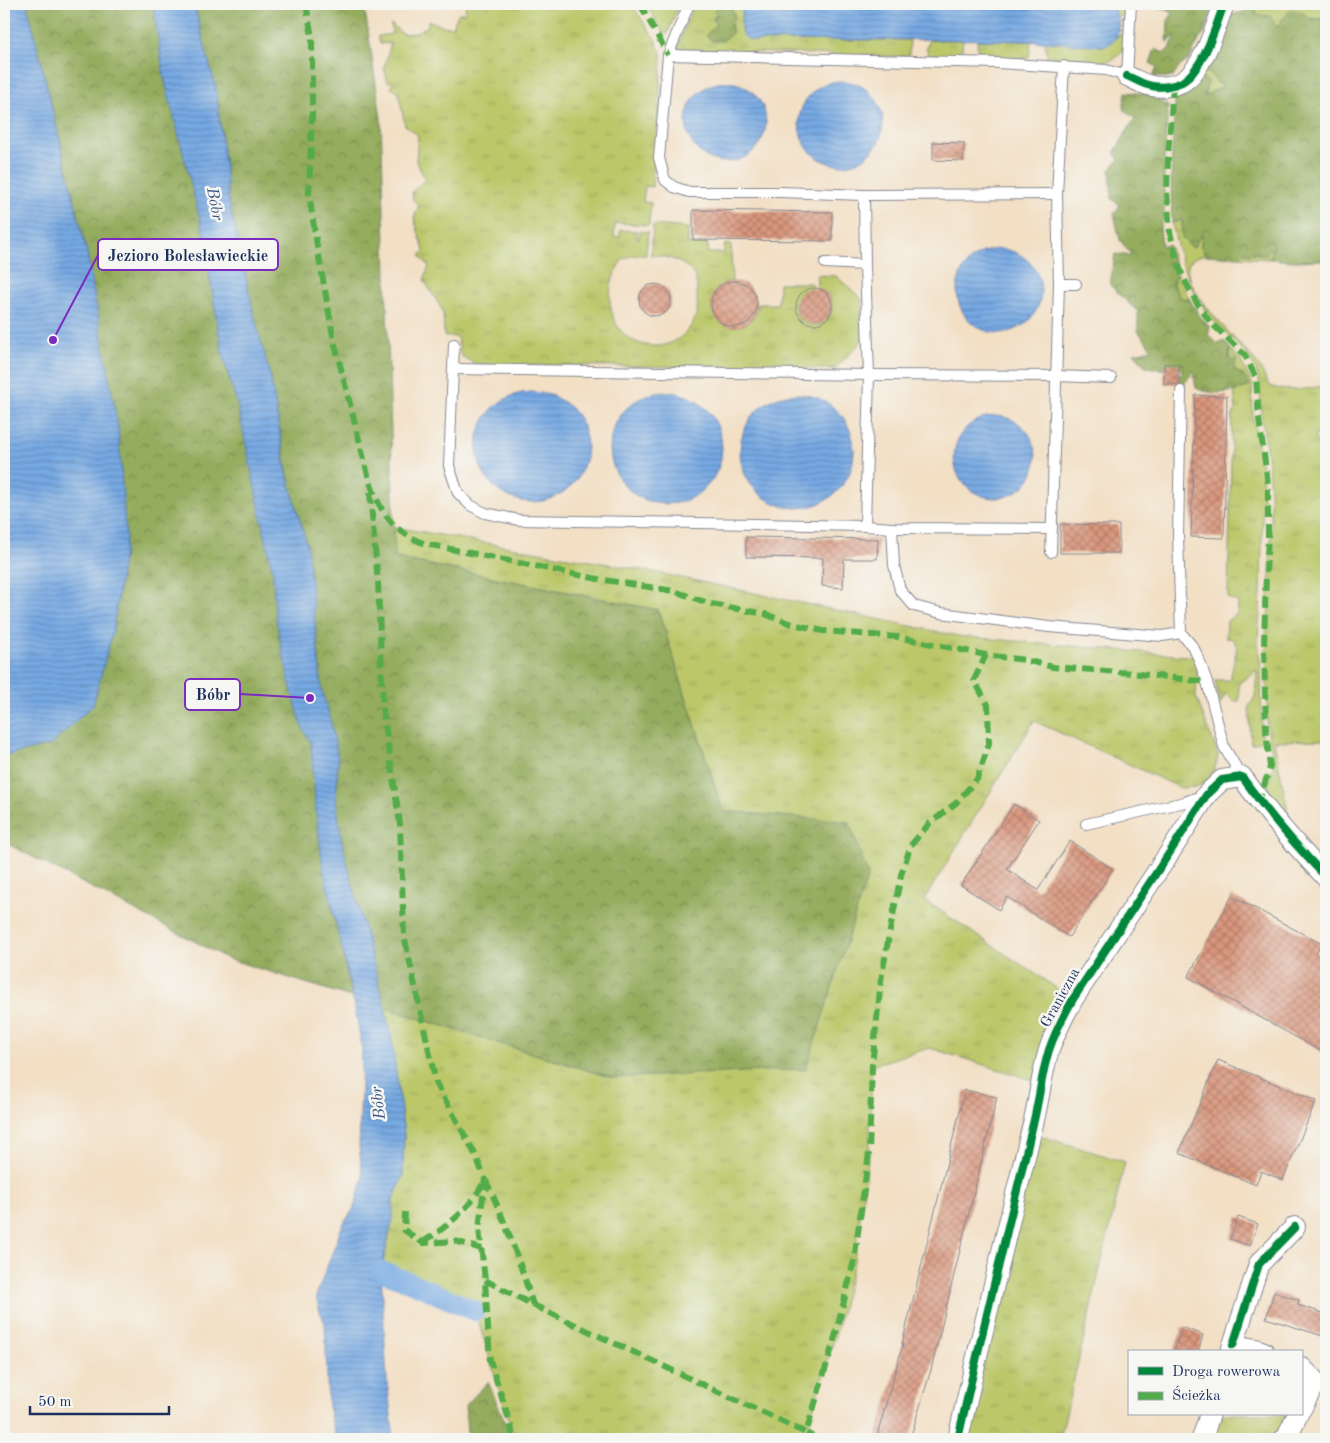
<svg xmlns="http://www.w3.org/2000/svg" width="1330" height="1443" font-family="'Old Standard TT',serif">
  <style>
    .grass { fill: url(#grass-tufts); stroke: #6b7b64 }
    .forest { fill: url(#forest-crowns); stroke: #586e5e }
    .water { fill: url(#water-rules); stroke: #486ca0 }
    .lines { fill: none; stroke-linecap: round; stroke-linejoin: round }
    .canal { stroke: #76a8e2; stroke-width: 20 }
    .building { fill: url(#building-cross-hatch) }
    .lane-casing { stroke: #868791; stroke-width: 12 }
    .street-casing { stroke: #868791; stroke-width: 22 }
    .lane { stroke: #fff; stroke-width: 10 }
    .street { stroke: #fff; stroke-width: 20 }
    .quiet { stroke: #52ab49; stroke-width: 6; stroke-dasharray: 12 6; stroke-linecap: butt }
    .cycleway-casing { stroke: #f6f6f2; stroke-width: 11 }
    .cycleway { stroke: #00873e; stroke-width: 8 }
    .labels { text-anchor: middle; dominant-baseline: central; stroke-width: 5; stroke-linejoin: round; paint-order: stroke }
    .street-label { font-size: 15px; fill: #1b2f5e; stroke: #f6f6f2 }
    .water-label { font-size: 16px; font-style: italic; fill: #365386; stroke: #f6f6f2 }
    .leader { fill: none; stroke: #7b2cbf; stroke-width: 2 }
    .callout-dot { fill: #7b2cbf; stroke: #f6f6f2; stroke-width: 2 }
    .callout { fill: #f6f6f2; stroke: #7b2cbf; stroke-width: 2 }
    .callout-label { font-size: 16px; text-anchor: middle; font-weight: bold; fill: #1b2f5e }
  </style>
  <defs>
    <pattern id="grass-tufts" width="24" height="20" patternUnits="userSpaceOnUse" patternTransform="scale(1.25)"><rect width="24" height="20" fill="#bbc769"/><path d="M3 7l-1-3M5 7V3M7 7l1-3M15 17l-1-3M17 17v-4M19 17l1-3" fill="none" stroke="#a0ab5d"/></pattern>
    <pattern id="forest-crowns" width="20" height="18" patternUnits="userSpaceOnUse" patternTransform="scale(1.25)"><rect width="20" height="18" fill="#94ac5d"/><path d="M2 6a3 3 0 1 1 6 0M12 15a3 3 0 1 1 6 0" fill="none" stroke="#788c50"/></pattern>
    <pattern id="water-rules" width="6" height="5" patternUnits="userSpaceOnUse" patternTransform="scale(1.25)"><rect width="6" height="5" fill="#76a8e2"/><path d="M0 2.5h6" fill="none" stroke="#6089ba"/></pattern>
    <pattern id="building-cross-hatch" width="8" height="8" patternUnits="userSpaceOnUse" patternTransform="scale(1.25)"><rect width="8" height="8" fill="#da977d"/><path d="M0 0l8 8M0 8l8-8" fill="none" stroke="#b07c6a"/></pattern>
  </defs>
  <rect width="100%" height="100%" fill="#f6f6f2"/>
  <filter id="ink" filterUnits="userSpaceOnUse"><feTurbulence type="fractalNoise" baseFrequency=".02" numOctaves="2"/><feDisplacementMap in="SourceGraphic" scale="10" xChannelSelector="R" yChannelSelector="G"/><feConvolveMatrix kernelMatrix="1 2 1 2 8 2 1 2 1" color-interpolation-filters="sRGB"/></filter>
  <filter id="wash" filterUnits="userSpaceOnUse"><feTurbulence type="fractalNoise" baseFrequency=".0096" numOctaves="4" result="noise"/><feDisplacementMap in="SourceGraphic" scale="20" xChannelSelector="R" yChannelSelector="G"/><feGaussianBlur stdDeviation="1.12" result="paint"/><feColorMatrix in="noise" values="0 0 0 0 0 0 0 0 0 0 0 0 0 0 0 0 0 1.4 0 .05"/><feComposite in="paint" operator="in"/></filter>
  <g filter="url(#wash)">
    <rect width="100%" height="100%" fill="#f2dfc4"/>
    <!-- grass -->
    <g class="grass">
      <path d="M466,4h165l24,35 7,17 -3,53 -7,78 -7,-1 -2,16 8,1 -2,22 -34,-2 -1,14h6v-7l17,1v8l2,-1 1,-7 8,1 -2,23c-8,0 -15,0 -22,4 -5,3 -9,14 -11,19 -10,33 5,68 43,68 17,0 34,-13 40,-30 2,-7 1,-15 1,-22 0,-6 0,-13 -3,-19 -8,-14 -28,-19 -43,-20l2,-30 35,3v16h20v9h16l1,-9 6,1 1,36c-8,2 -15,5 -18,13 -15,31 38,50 44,10h20l1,-21h33v5c-11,2 -19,11 -16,23 1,5 5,9 10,12 24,11 39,-28 10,-35l1,-13 19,1 26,23v42l-27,28 -359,-5 -15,-8 -4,-19 -13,-1 -1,-25 -19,-31 5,-14 -9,-10 4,-5 -10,-33 5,-13 -6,-5 -1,-8 13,-13 -9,-18 2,-26 -13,-10 -7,-33 -7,-4 2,-6h-5l-4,-14 7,-25 -11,1 -2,-8 14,-2 -1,-10 12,10 12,-1 13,-7v-6l14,6 10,1 7,-14h6z"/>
      <path d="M646,4h33l-12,31 -4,-3z"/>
      <path d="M694,4h28l-8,7 16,23 2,-2 -2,-27 -5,-1h18l-2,27 2,4 7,5h160l-1,15 -1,2 -225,-7 -5,-2v-3z"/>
      <path d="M1115,4h12c-1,15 1,33 -5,47 -2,3 -5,7 -8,8 -13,6 -48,2 -63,1l-4,-4 -2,-15 58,5c6,-1 12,-6 15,-11h7v-3l-7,-1h7v-4l-7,-2 7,1v-4l-8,-1h8l1,-4 -9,-1 -4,-10h2z"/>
      <path d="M1254,4h72v15h-17l-7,-7 -25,16 -20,-13z"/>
      <path d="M929,40h34l-2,16 -1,1h-29l-3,-3 -2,-8h2z"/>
      <path d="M977,40l54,1 -2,17 -2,1 -49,-2z"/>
      <path d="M1204,69l19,18 -19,9 -5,-19z"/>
      <path d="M1182,220l11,27 9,-15 -1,14 4,9c-54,6 34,87 47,102 4,5 8,10 11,16 2,4 3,9 7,13 17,7 39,3 56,-1v49h-11v7l11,2v297l-52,1 15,76 -4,2 -19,-24 8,-32 -7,-37 -1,-99 3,-18c1,-44 4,-89 0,-133 -1,-21 -5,-42 -8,-63 -1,-14 1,-28 -5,-42 -8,-21 -29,-34 -43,-51 -25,-32 -33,-59 -41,-97z"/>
      <path d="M1274,245l-4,14 -32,-2 5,-4 23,1z"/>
      <path d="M1177,274l13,26 -9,-2 -9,-15z"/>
      <path d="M1230,348l10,11 12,24 1,35 8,42 2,26 -2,105 -3,48 3,32 1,70 -11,3 -2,-38 6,-9 2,-27 -18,13v18h-6l-7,-8 -6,11 -5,-24h15l7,-33 -4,-8 -7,-1 1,-17 10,-7 1,-12 -10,-4 4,-182 4,-8 -2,-16 15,-6 -15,-16 -5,-10z"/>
      <path d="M394,527l260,45 304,64 240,21 -2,40 22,57c-1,12 -7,28 -20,32 -5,2 -12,1 -17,2l-147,-67 -110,179 149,99 -31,84 -112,-35 -58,17 -3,88 -15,108 -19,76 -29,96 11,6h-304l-2,-13 -36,-115 -94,-40 11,-48 1,-23 10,-24 1,-41 -12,-94 -7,-33 228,70 236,-256 -126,-10 -65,-202 -263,-52z"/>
      <path d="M1031,1133l94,29 -65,277h-102z"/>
      <path d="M1218,1414h72c-3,6 -7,16 -12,21 -8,7 -53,4 -66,4z"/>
    </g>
    <!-- forest -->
    <g class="forest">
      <path d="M27,4h126l11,74 14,49 29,120 3,31 12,73 8,30 9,26 34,166 2,37 36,131 8,93 14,80 9,34 9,49 -123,-38 -224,-117v-86l47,-11 42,-40 20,-75 13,-92 -39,-285z"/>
      <path d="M194,4h170l17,114 14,440 263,52 65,201 126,11 19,53 -62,194 -193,9 -228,-70 -43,-162 -6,-45 2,-43 -16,-66 -5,-56 -46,-256 -17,-60 -13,-69 -12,-49 -13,-113z"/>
      <path d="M722,4c9,0 10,5 13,13l-4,5 1,11 -10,8h-10l-6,-6 10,-10 -3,-6 3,-5 -3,-3z"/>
      <path d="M1152,4h62l-10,30 -4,4 -11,22 -9,6 -7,11h-20l4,-10 -7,-4 5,-14 9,4 6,-5 6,-13 -9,8 1,-23 5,-7z"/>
      <path d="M1250,4h4l3,11 13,1 7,12 13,-18 12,2 7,7h17v241l-31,1 -25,-2 4,-13 -8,8 -23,-1 -5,4 -33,-2 -4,-9 1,-12 -9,14 -11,-10v-18l-10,3c-2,-44 0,-85 4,-129l23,-17 9,5 -4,14 18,-9 -18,-18 22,-53 17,-4z"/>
      <path d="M1126,92l31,3 3,7 8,4 -4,55v51l-4,16 2,18 7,-1 8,29 -5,9 9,15 9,2 9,15 11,13 -2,6 10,10 6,-3 6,7 -1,12h8l-3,10 9,5 7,11c-18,7 -37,10 -54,2l-3,-17 -10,15 -7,-6 7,-9 -7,-5 -7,4 -23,-3 -12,-14 18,-4 -14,-18v-19l-28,-27 5,-31 17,2 -12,-16 -6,-26 6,-9 -8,-6 -2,-29 9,-11 -5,-6 21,-35 -12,-9z"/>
      <path d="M488,1382l18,42 3,15h-34l-8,-7 -2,-26z"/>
    </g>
    <!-- water -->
    <g class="water">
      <path d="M4,4h23l60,249 31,174 8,111 -13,92 -20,75 -42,40 -47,11z"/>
      <path d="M153,4h41l22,85 13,113 26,117 16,60 15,91 21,75 15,146 8,26 8,41 -2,43 7,46 42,161 7,33 12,94 -1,41 -10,24v18l-12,53 6,110 7,58h-58l-8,-33 -3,-83 -5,-11 -4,-16 27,-72 11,-16 9,-29 -4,-33 3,-97 -5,-30 -15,-71 -19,-79 -8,-68 -4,-58 -8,-14 -12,-40 -11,-48 -5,-27 -2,-41 -35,-166 -8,-26 -8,-30 -12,-73 -3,-31 -43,-169z"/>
      <path d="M743,4h368c8,11 14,38 -8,42 -116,-10 -232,-6 -349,-5 -19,-3 -12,-23 -11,-37z"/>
      <circle cx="841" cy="123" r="42"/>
      <circle cx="726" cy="122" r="40"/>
      <circle cx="999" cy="291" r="42"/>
      <circle cx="532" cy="447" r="55"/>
      <circle cx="666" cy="448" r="56"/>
      <circle cx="797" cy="451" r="57"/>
      <circle cx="995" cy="457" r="41"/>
    </g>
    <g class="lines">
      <!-- canal -->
      <path class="canal" d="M381,1271l38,15 56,25"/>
    </g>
    <g id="blocks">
      <!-- building -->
      <g class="building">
        <path d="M933,142l31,1 -1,18 -30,-1z"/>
        <path d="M693,210l139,2v29l-139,-1z"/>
        <circle cx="734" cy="304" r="23"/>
        <circle cx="655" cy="300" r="16"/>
        <circle cx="814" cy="306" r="18"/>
        <rect x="1164" y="364" width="15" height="20"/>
        <path d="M1195,395l32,1 -3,142 -33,-1z"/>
        <path d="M1060,524l59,1v28h-59z"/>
        <path d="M746,537l132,2 -1,20h-33l-1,29 -21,-2 1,-28 -77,-1z"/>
        <path d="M1014,804l25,16 -32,49 13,9 18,12 32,-49 43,28 -44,68 -62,-40 -8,13 -38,-25z"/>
        <path d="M1232,896l90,48 -6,9 10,6v95l-138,-77z"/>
        <path d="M1218,1060l98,41 -33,79 -22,-9 -5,14 -77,-32z"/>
        <path d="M965,1090l32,7 -66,273 -21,69h-34l27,-95h-1z"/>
        <path d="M1238,1217l20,7 -8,22 -20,-7z"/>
        <path d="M1274,1292l25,8 -1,5 28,9v23l-60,-19z"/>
        <path d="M1182,1327l21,8 -5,17h-24z"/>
      </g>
    </g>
  </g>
  <g filter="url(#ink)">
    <use href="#blocks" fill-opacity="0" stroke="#868791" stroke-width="1"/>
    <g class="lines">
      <!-- lane casing -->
      <g class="lane-casing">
        <g id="lane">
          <path d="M668,55l21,-51"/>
          <path d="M1057,194l-193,1 -84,-3h-91l-15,-5 -9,-7 -6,-22 9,-103 330,8 108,7 21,6 4,-72"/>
          <path d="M864,195l1,70 4,110 -4,151"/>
          <path d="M825,263l40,2"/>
          <path d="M1059,284h17"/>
          <path d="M454,344l-5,122 9,27 12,12 15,8 34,7 346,6 27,2 160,1"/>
          <path d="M453,369l416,6 186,1 56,2"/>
          <path d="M1181,391l-3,145 3,97 12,14 5,10 9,25 17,65 18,30"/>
          <path d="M892,528l2,37 6,25 14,16 27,7 108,14 113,9 19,-3"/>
          <path d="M1051,552l8,-268 -2,-90 7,-128"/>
          <path d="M1086,824l99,-22 19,-7"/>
        </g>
      </g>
      <!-- street casing -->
      <g class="street-casing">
        <g id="street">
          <path d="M1127,76c8,3 16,9 25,10 9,2 22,0 30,-4 21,-12 34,-56 42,-78"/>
          <path d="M1233,1345l26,-81 36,-37"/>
          <path d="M1231,1352l2,-7 23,4 8,3"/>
          <path d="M1301,1367l12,12 -1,9 -11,21"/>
          <path d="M958,1439c23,-104 49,-207 74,-311 7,-25 9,-53 17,-78 6,-18 15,-35 24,-51l97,-147 37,-58 15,-14 20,-3c25,35 53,68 84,100"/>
          <path d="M1202,1439l8,-25"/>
          <path d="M1284,1439l2,-1 12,-24"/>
        </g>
      </g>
      <!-- lane -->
      <use href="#lane" class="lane"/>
      <!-- street -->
      <use href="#street" class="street"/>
      <!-- quiet -->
      <g class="quiet">
        <path d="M306,4l6,33v80l-3,77 8,52 17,95 35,138c7,21 16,42 35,54 6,5 14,8 22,11l172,35 76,12 37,13 54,10 24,9 34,8 75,6 88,18 39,5 28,7 79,6 75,9"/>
        <path d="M640,4l28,51"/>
        <path d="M1173,85l-5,72 -1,35 3,40 6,25 7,20 12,23 15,22 35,33 11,23 3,41 9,65v54l-2,35 -2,75 2,82 4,37 -11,34"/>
        <path d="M370,492l8,91 5,128 17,113 4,111 32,148 39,71 10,25 -6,50 6,51 5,80 21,66 2,13"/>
        <path d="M485,1179c20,41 35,83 48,126"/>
        <path d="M405,1212l-1,18 19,13 32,-2 27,8"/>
        <path d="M423,1242c26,-17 44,-31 60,-58"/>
        <path d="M485,1280l48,25 273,128 -3,6"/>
        <path d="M817,1439l-11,-6 29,-96 19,-76 15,-108 3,-88 9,-85 9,-50 11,-55 10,-30 18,-21 27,-21 21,-24 12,-35 -1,-39 -14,-25 12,-25"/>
      </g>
      <!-- cycleway casing -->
      <g class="cycleway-casing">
        <g id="cycleway">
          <path d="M1127,76c8,3 16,9 25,10 9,2 22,0 30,-4 21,-12 34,-56 42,-78"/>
          <path d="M1233,1345l26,-81 36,-37"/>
          <path d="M958,1439c23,-104 49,-207 74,-311 7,-25 9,-53 17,-78 6,-18 15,-35 24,-51l97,-147 37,-58 15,-14 20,-3c25,35 53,68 84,100"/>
        </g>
      </g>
      <!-- cycleway -->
      <use href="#cycleway" class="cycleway"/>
    </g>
  </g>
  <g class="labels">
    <!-- street labels -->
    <g class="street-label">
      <text transform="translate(1061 998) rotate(-61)">Graniczna</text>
    </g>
    <!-- water labels -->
    <g class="water-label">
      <text transform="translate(214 204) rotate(79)">Bóbr</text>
      <text transform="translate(379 1103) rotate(-97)">Bóbr</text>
    </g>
  </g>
  <!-- callouts -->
  <path class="leader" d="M53 340L98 255M310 698L240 694"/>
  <g class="callout-dot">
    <circle cx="53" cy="340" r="5"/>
    <circle cx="310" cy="698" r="5"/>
  </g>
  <g class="callout">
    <rect x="98" y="239" width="180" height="31" rx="5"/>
    <rect x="185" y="679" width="55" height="31" rx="5"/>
  </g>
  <g class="callout-label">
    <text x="188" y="261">Jezioro Bolesławieckie</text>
    <text x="213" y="700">Bóbr</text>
  </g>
  <!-- margin -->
  <rect width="1330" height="1443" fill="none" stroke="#f6f6f2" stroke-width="20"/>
  <!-- legend -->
  <rect x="1128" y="1350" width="175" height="65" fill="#f6f6f2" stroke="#9ea6b7"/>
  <rect x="1138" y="1367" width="25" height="8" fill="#00873e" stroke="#9ea6b7"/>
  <text x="1172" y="1376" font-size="15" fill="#1b2f5e">Droga rowerowa</text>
  <rect x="1138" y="1392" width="25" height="8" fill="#52ab49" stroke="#9ea6b7"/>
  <text x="1172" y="1400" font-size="15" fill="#1b2f5e">Ścieżka</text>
  <!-- scale -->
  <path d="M30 1406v8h139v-8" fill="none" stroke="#1b2f5e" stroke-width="2.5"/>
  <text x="38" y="1406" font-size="15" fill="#1b2f5e" stroke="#f6f6f2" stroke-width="4" paint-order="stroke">50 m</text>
</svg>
